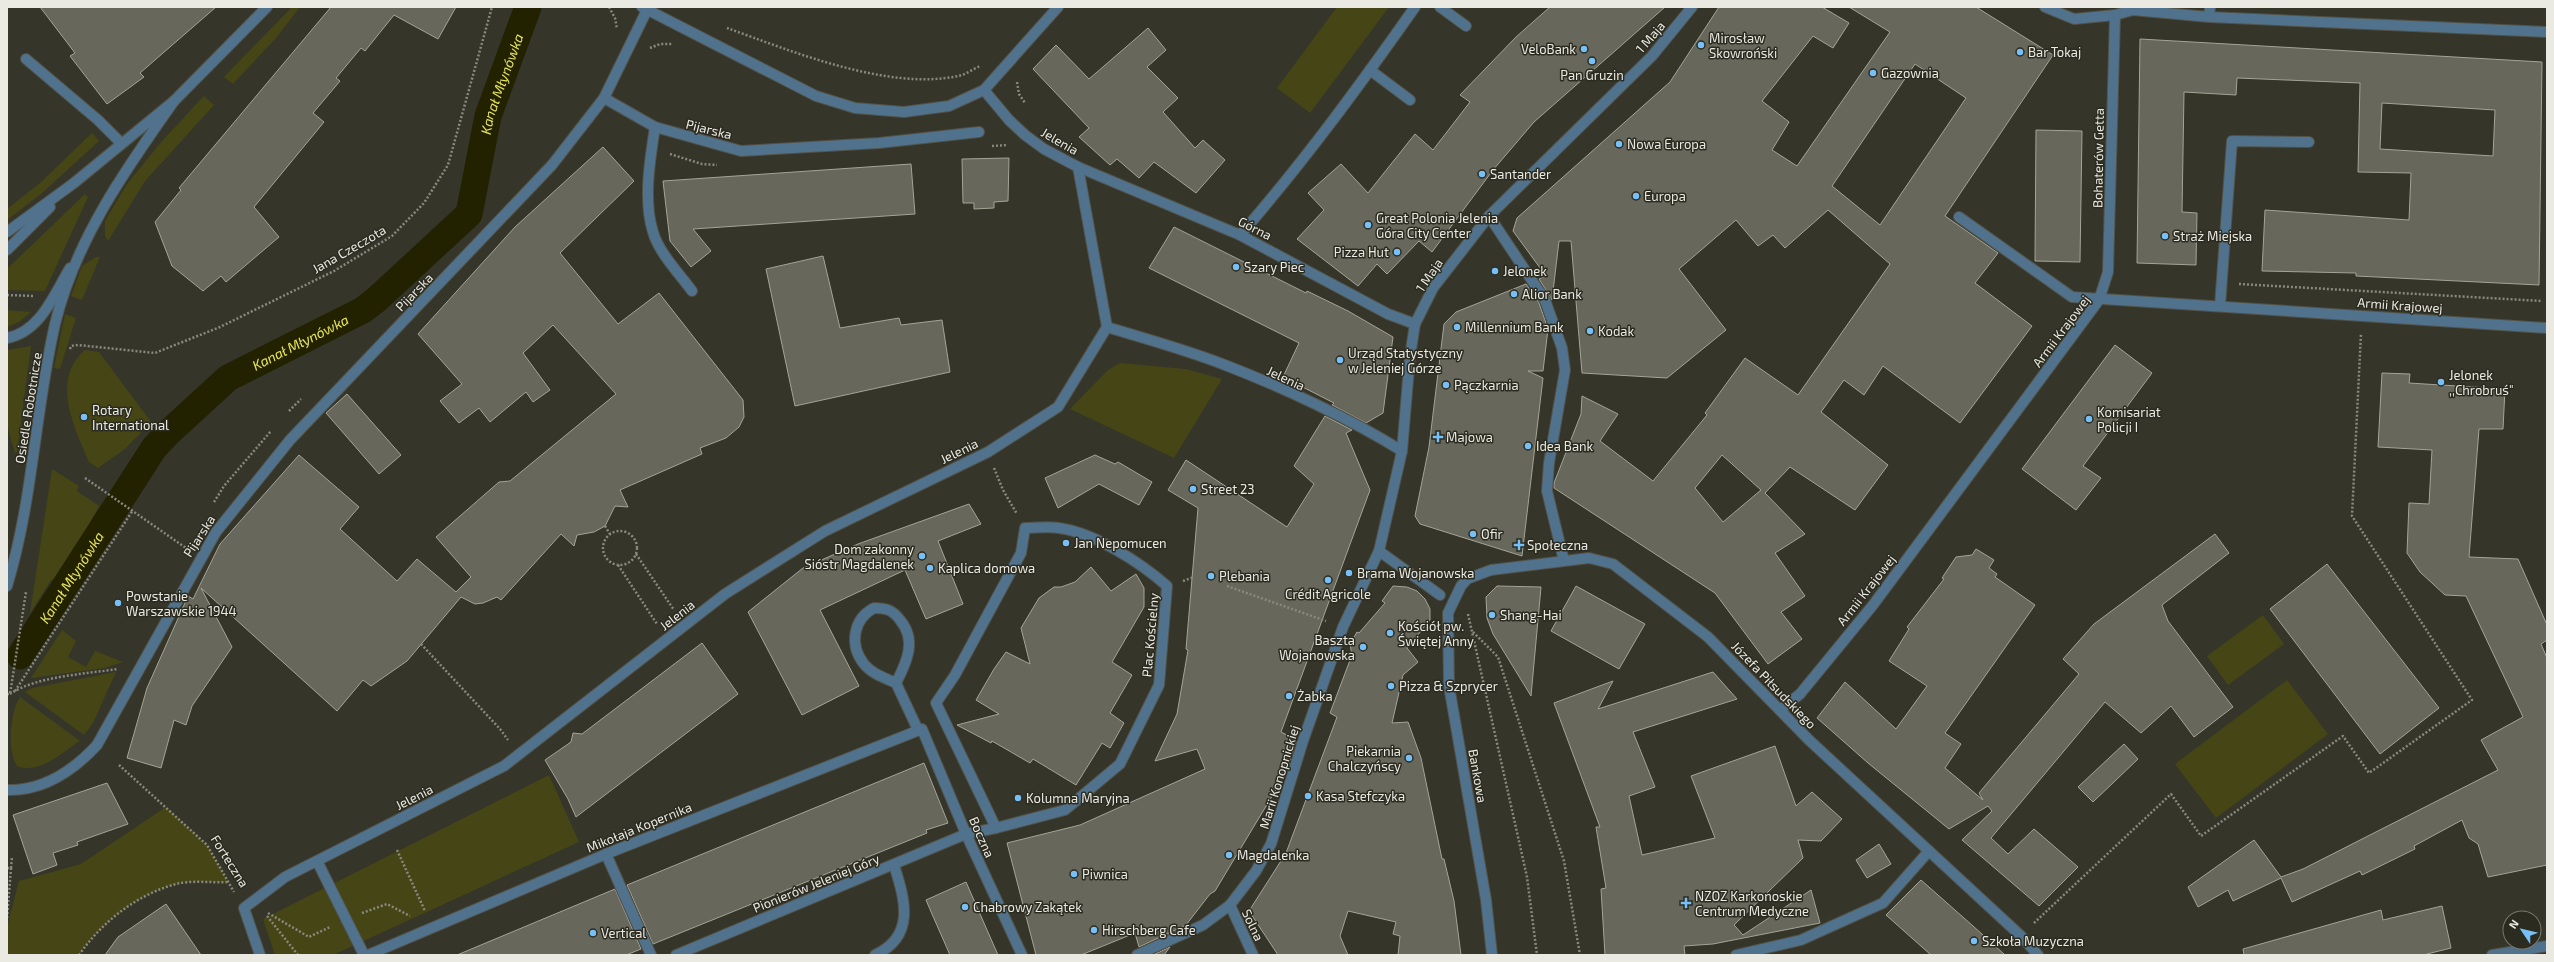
<svg xmlns="http://www.w3.org/2000/svg" width="2554" height="962" font-family="'Exo 2',sans-serif">
  <style>
    .green { fill: #464515 }
    .lines { fill: none; stroke-linecap: round; stroke-linejoin: round }
    .canal { stroke: #222100; stroke-width: 27 }
    .building { fill: #67675b; stroke: #a4a497; fill-rule: evenodd }
    .minor-casing { stroke: #525248; stroke-width: 12 }
    .path { stroke: #89897f; stroke-width: 2.5; stroke-dasharray: 2 2; stroke-linecap: butt }
    .minor { stroke: #50728d; stroke-width: 10 }
    .poi-dot { fill: #77c0f7; stroke: #2b2b20; stroke-width: 1.5 }
    .labels { text-anchor: middle; dominant-baseline: central; stroke-width: 3; stroke-linejoin: round; paint-order: stroke }
    .street-label { font-size: 13px; fill: #eaeae3; stroke: #2b2b20 }
    .poi-label { font-size: 13px; fill: #eaeae3; stroke: #2b2b20; text-anchor: start }
    .water-label { font-size: 14px; font-style: italic; fill: #e9e65a; stroke: #2b2b20 }
  </style>
  <rect width="100%" height="100%" fill="#35352a"/>
  <!-- green -->
  <g class="green">
    <path d="M292,7h8l-24,31 -43,46 -9,-7z"/>
    <path d="M1337,7h52l-79,106 -33,-25z"/>
    <path d="M204,96l10,9 -69,76 -37,60 -3,-5v-15l22,-37 36,-44z"/>
    <path d="M92,133l7,8 -58,53 -34,26v-11l33,-26z"/>
    <path d="M85,194l3,3 -43,94 -38,-1v-21z"/>
    <path d="M96,257h4l-18,43 -11,-4 11,-30z"/>
    <path d="M7,310l24,2 -12,10 -12,5z"/>
    <path d="M65,314l11,4 -16,51 -6,-1z"/>
    <path d="M31,346l-14,106 -2,1 -8,-28v-75z"/>
    <path d="M85,350l14,2 52,70 -26,27 -27,19 -9,-6c-14,-34 -39,-82 -4,-112z"/>
    <path d="M1120,363l66,6 36,10 -48,79 -104,-49 38,-39z"/>
    <path d="M52,469l27,17 -2,5 22,15 -28,51 -13,20 -7,3 -21,33z"/>
    <path d="M2263,615l21,29 -56,41 -21,-29z"/>
    <path d="M62,630l14,11 -8,16 18,10 9,-16 28,11 -18,6 -74,10z"/>
    <path d="M116,672l-23,51 -9,12 -59,-43 7,-4z"/>
    <path d="M2287,680l41,54 -112,84 -41,-54z"/>
    <path d="M20,697l60,44c-18,11 -40,34 -63,25 -10,-15 -7,-55 3,-69z"/>
    <path d="M549,775l30,67 -246,113h-58l-12,-36z"/>
    <path d="M166,807l41,38 21,37c-16,1 -37,-2 -52,2 -40,11 -74,38 -97,71h-72v-28l12,-46 62,-17z"/>
  </g>
  <g class="lines">
    <!-- canal -->
    <path class="canal" id="s1" d="M20,656l134,-208 13,-14 61,-56 135,-68 13,-10 93,-86 19,-98 40,-109"/>
  </g>
  <!-- building -->
  <g class="building">
    <path d="M40,7h176l-76,66 4,4 -37,27 -37,-48 5,-3z"/>
    <path d="M331,7h125l-18,32 -44,-24 -29,36 -4,-3 -25,30 4,3 -27,32 11,9 -70,85 25,30 -53,45 -5,-6 -18,15 -31,-25 -17,-44 26,-32 -2,-2z"/>
    <path d="M1550,7h115l-131,115 -41,48 -61,82 -13,-11 -32,33 -10,-10 -19,22 -61,-47 27,-29 -16,-17 33,-29 27,29 47,-59 18,16 37,-48 -10,-7 56,-58z"/>
    <path d="M1719,7h103l27,16 -16,25 -20,-12 -51,65 27,21 -17,28 25,16 93,-134 -41,-25h127l77,48 -108,161 53,37 -23,30 57,43 -72,97 -77,-57 -19,29 -20,-15 -23,32 67,53 -33,45 -65,-43 -25,26 40,41 -30,19 30,43 -24,16 21,27 -34,25 -53,-71 -161,-105v-5l27,-69 1,-18 36,18 -18,27 53,40 54,-66 -2,-2 40,-55 53,37 92,-131 -62,-54 -43,38 -12,-13 -15,11 -22,-26 -57,49 47,61 -59,48 -85,-5 -11,-132h-12l-7,59 -13,-21 7,-3 -33,-45 4,-13 153,-136zM1915,64l51,34 -86,127 -48,-39zM1722,455l39,35 -38,32 -28,-34z"/>
    <path d="M1148,28l18,22 -19,17 31,31 -15,14 32,36 8,-8 22,20 -29,33 -42,-31 -15,16 -22,-19 -7,6 -31,-28 10,-9 -56,-59 23,-24 33,34z"/>
    <path d="M2140,39l402,23 -3,223 -183,-9v-3l-94,-2 3,-61 144,10 2,-47 -53,-1 2,-89 -123,-5 -1,17 -52,-3 -2,120 15,1 -1,52 -59,-2zM2382,103l113,7 -2,46 -113,-7z"/>
    <path d="M2036,130l46,1 -2,131 -45,-1z"/>
    <path d="M603,147l31,34 -74,72 58,71 41,-31 84,107 1,17 -5,10 -13,11 -26,10 2,6 -82,36 8,17 -13,-1 -10,20 -11,6 -17,3 -3,11 -13,-12 -60,66 -4,-3 -14,6 -8,1 -14,-7 -54,64 -36,25 -8,-6 -26,31 -136,-123 31,59 -40,59 -6,19 -12,-5 -13,48 -34,-10 20,-70 41,-92 5,3 27,-55 79,-89 60,52 -19,22 57,52 20,-22 39,33 15,-15 -35,-40 63,-55 11,-1 106,-87 -63,-69 -30,28 27,37 -17,12 -7,-10 -36,30 -11,-14 -20,15 -19,-22 22,-17 -44,-50 97,-107z"/>
    <path d="M1009,158l-1,43 -14,1v6l-20,1v-6h-11l-1,-44z"/>
    <path d="M911,164l4,50 -222,15 18,22 -20,16 -21,-26 -7,-60z"/>
    <path d="M1174,227l132,66 1,-2 41,20 45,26 -10,76 -17,10 -34,-18 2,-2 -51,-26 16,-34 -150,-75z"/>
    <path d="M823,256l17,72 59,-10 2,7 41,-5 8,52 -155,34 -29,-137z"/>
    <path d="M1526,284l13,19 9,26 -5,42h-15l15,7 -21,178 -102,-32 -5,-8 14,-69 15,-123 12,-12z"/>
    <path d="M2115,345l37,28 -69,93 18,12 -25,32 -54,-41z"/>
    <path d="M2382,373l28,1 -1,9 96,6 -2,40h-24l-10,128 49,2 29,66v15l-6,4 6,14v207l-59,12 -10,-33 -9,-6 -7,-18 -48,26 1,3 -53,26 -2,-4 -68,31 -11,-24 -48,23 -5,-11 -30,17 -10,-20 66,-47 27,37 22,-8 195,-99 -17,-30 42,-23 -57,-121 -21,-1 -25,-23 -13,-19 2,-50 20,1 3,-54 -54,-3z"/>
    <path d="M347,394l54,61 -22,19 -53,-61z"/>
    <path d="M1325,416l27,14 -6,3 24,57 -89,242 16,8 -11,33 -71,118 -5,3 -24,31 -47,22 -4,-14 -54,22h-45l-29,-112 73,-18 125,-56 -8,-20 -42,12 22,-47 11,-64 -2,-1 12,-141 -30,-18 18,-30 101,67 27,-43 -20,-18z"/>
    <path d="M1095,455l20,9 3,-2 34,20 -13,23 -40,-21 -41,24 -13,-30z"/>
    <path d="M969,504l12,20 -43,17 25,63 -37,15 -21,-49 -85,40 39,76 -57,29 -54,-103 55,-44 55,-24z"/>
    <path d="M2215,534l14,19 -67,52 6,16 65,86 -39,30 -23,-31 -30,27 -36,-31 -114,136 17,16 26,-25 44,38 -39,39 -77,-66 30,-29 -4,-5 -39,23 -81,-66 -51,-45 28,-36 51,47 31,-43 -38,-25 20,-32 -2,-2 37,-48 -2,-1 14,-21 16,-2 4,-6 18,11 -5,8 8,6 -2,3 40,28 -90,128 16,11 -16,24 38,32 -4,-7 100,-119 -16,-15 31,-35z"/>
    <path d="M2327,564l112,144 -59,46 -110,-145z"/>
    <path d="M1091,567l20,24 25,-17 8,14v19l-32,55 20,13 -22,38 14,10 -14,25 -8,-5 -26,42 -43,-26 -3,4 -38,-22 -1,2 -34,-18 42,-11 -23,-14 18,-31 12,-17 24,12 -9,-36 18,-30 15,-11h7l14,-5z"/>
    <path d="M1393,586l14,1 10,4 8,8 5,10v11l-23,28 11,14 -15,13 -11,48 16,-1 13,36 21,101h2l10,42 7,54h-63l2,-19 -7,-2 3,-12 -48,-11 -8,25 8,19h-70l-29,-44 37,-58 51,-136 -7,-4 22,-58 -2,-11 7,-12 2,1 26,-30 -3,-2z"/>
    <path d="M1497,586l44,1 -10,109 -38,-62 -6,-16 -1,-21z"/>
    <path d="M1576,586l69,38 -26,45 -68,-38z"/>
    <path d="M702,643l36,51 -162,123 -8,-18 -23,-39 26,-18 2,-9 9,1z"/>
    <path d="M1713,672l24,27 -104,33 22,55 -26,9 13,59 73,-17 -24,-62 84,-30 21,60 16,-14 30,27 -21,22 -23,-1 5,18 -69,67 9,10 68,-45 9,33 -107,21 -29,2 1,9h-80l-4,-66 5,-1 -10,-61h4l-46,-124 59,-22 -15,28z"/>
    <path d="M2124,744l14,15 -45,43 -15,-15z"/>
    <path d="M924,763l24,60 -22,7 1,3 -274,111 -26,-59z"/>
    <path d="M107,783l21,41 -51,18 1,3 -25,8 4,12 -24,9 -20,-59z"/>
    <path d="M1879,844l12,20 -24,14 -11,-18z"/>
    <path d="M1921,880l52,46 32,29h-74l-45,-40z"/>
    <path d="M966,882l32,73h-48l-18,-41 -6,-14z"/>
    <path d="M615,889l26,60 -15,6h-169z"/>
    <path d="M166,904l35,51h-96l13,-18z"/>
    <path d="M2442,906l9,42 -28,7h-179l-1,-6 138,-39 2,10z"/>
    <path d="M1170,947l-6,8h-11z"/>
  </g>
  <g class="lines">
    <!-- minor casing -->
    <g class="minor-casing">
      <g id="minor">
        <path d="M642,7l174,89 39,12 49,4 45,-6 35,-16 74,-83"/>
        <path d="M1440,7l26,19"/>
        <path d="M2045,7l29,12 41,-4 18,-5 76,7 338,15"/>
        <path d="M2209,17l1,-10"/>
        <path d="M26,59l72,61 23,23"/>
        <path d="M1370,70l40,30"/>
        <path d="M984,90l25,30 16,15 19,14 34,18 162,68 148,79 27,10"/>
        <path d="M604,98l51,29 86,24 138,-8 100,-11"/>
        <path d="M655,127c-5,32 -12,74 -2,105 6,21 26,41 39,59"/>
        <path d="M1489,216l56,84 17,48 3,22 -16,93 -2,28 17,70"/>
        <path d="M1959,217l113,80 475,31"/>
        <path d="M7,232l67,-49 100,-82 93,-94"/>
        <path d="M1240,235c63,-72 120,-150 175,-228"/>
        <path d="M7,250l43,-43"/>
        <path d="M2220,306l12,-165 77,1"/>
        <path d="M1107,327c39,12 80,23 118,38 57,22 126,54 177,86"/>
        <path d="M7,338c33,-6 47,-43 63,-70"/>
        <path d="M1025,528c11,0 23,-2 34,0 36,5 82,35 108,58l-8,99 -39,79 -55,46 -69,18 -60,-125 19,-28 66,-122z"/>
        <path d="M1379,551l61,44"/>
        <path d="M7,586c26,-85 28,-175 48,-262 20,-83 70,-154 119,-223"/>
        <path d="M874,608c12,0 19,2 26,12 17,20 7,42 -4,63 -11,-5 -24,-9 -32,-19 -15,-19 -11,-45 10,-56z"/>
        <path d="M896,683l22,47"/>
        <path d="M1780,710l20,-16 73,-89 226,-305 9,-28 7,-257"/>
        <path d="M7,790c36,1 66,-19 90,-45l119,-213 74,-92 262,-275 52,-67 43,-88"/>
        <path d="M606,854l45,101"/>
        <path d="M317,861l47,94"/>
        <path d="M1230,905l23,50"/>
        <path d="M260,955l-16,-47 41,-31 219,-111 221,-172 100,-63 163,-79 70,-45 49,-80 -29,-160"/>
        <path d="M368,955l238,-101 316,-125 44,105 56,121"/>
        <path d="M676,955l290,-121 30,-6"/>
        <path d="M875,955c41,-19 30,-55 19,-90"/>
        <path d="M1137,955l66,-30 27,-20 26,-34 15,-27 32,-103 40,-114 36,-76 23,-100 8,-95 5,-32 18,-36 56,-72 163,-160 40,-49"/>
        <path d="M1492,955l-6,-55 -37,-214 -1,-73 13,-27 6,-7 24,-9 98,-12 24,6 95,73 101,103 212,196 17,19"/>
        <path d="M1736,955l65,-15 82,-37 46,-52"/>
        <path d="M2492,955l55,-9"/>
      </g>
    </g>
    <!-- path -->
    <g class="path">
      <path d="M609,7l6,11 2,11"/>
      <path d="M727,28c64,23 161,63 231,48 7,-1 15,-7 22,-10"/>
      <path d="M650,48l10,-4h12"/>
      <path d="M1017,82l2,12 6,9"/>
      <path d="M992,146l16,-1"/>
      <path d="M670,154l32,10 15,1"/>
      <path d="M2239,284l303,17"/>
      <path d="M7,295l27,1"/>
      <path d="M70,349l1,-3 7,-1 77,8 65,-26 114,-56 58,-35 32,-33 24,-38 44,-158"/>
      <path d="M289,411l12,-12"/>
      <path d="M994,468l9,22 14,24"/>
      <path d="M85,478l101,70"/>
      <path d="M214,502l10,-16 47,-55"/>
      <path d="M605,526l5,8"/>
      <circle cx="620" cy="548" r="17"/>
      <path d="M636,554l38,56"/>
      <path d="M618,565l39,59"/>
      <path d="M1183,581l11,-4"/>
      <path d="M1227,586l99,35"/>
      <path d="M1468,614l59,263 10,78"/>
      <path d="M1473,632l25,25 66,204 16,94"/>
      <path d="M421,644l79,85 8,11"/>
      <path d="M15,691l118,-181"/>
      <path d="M7,694h3l16,-102"/>
      <path d="M10,694c27,-18 76,-20 108,-25"/>
      <path d="M119,765l88,80 27,47"/>
      <path d="M397,850l28,61"/>
      <path d="M7,868h4l-4,51"/>
      <path d="M11,868l1,-11"/>
      <path d="M268,913l41,24 21,-10"/>
      <path d="M362,913l25,-9 23,12"/>
      <path d="M267,916l31,39"/>
      <path d="M2034,923l137,-129 30,42 142,-100 26,37 103,-73 -120,-184 9,-183"/>
      <path d="M79,955c23,-33 57,-60 97,-71 15,-4 36,-1 52,-2"/>
    </g>
    <!-- minor -->
    <use href="#minor" class="minor"/>
  </g>
  <!-- markers -->
  <g class="poi-dot">
    <circle cx="1701" cy="45" r="4"/>
    <circle cx="1584" cy="49" r="4"/>
    <circle cx="2020" cy="52" r="4"/>
    <circle cx="1592" cy="61" r="4"/>
    <circle cx="1873" cy="73" r="4"/>
    <circle cx="1619" cy="144" r="4"/>
    <circle cx="1482" cy="174" r="4"/>
    <circle cx="1636" cy="196" r="4"/>
    <circle cx="1368" cy="225" r="4"/>
    <circle cx="2165" cy="236" r="4"/>
    <circle cx="1397" cy="252" r="4"/>
    <circle cx="1236" cy="267" r="4"/>
    <circle cx="1495" cy="271" r="4"/>
    <circle cx="1514" cy="294" r="4"/>
    <circle cx="1457" cy="327" r="4"/>
    <circle cx="1590" cy="331" r="4"/>
    <circle cx="1340" cy="360" r="4"/>
    <circle cx="2441" cy="382" r="4"/>
    <circle cx="1446" cy="385" r="4"/>
    <circle cx="84" cy="417" r="4"/>
    <circle cx="2089" cy="419" r="4"/>
    <path d="M1436 431h4v4h4v4h-4v4h-4v-4h-4v-4h4z"/>
    <circle cx="1528" cy="446" r="4"/>
    <circle cx="1193" cy="489" r="4"/>
    <circle cx="1473" cy="534" r="4"/>
    <circle cx="1066" cy="543" r="4"/>
    <path d="M1517 539h4v4h4v4h-4v4h-4v-4h-4v-4h4z"/>
    <circle cx="922" cy="556" r="4"/>
    <circle cx="930" cy="568" r="4"/>
    <circle cx="1349" cy="573" r="4"/>
    <circle cx="1211" cy="576" r="4"/>
    <circle cx="1328" cy="580" r="4"/>
    <circle cx="118" cy="603" r="4"/>
    <circle cx="1492" cy="615" r="4"/>
    <circle cx="1390" cy="633" r="4"/>
    <circle cx="1363" cy="647" r="4"/>
    <circle cx="1391" cy="686" r="4"/>
    <circle cx="1289" cy="696" r="4"/>
    <circle cx="1409" cy="758" r="4"/>
    <circle cx="1308" cy="796" r="4"/>
    <circle cx="1018" cy="798" r="4"/>
    <circle cx="1229" cy="855" r="4"/>
    <circle cx="1074" cy="874" r="4"/>
    <path d="M1684 897h4v4h4v4h-4v4h-4v-4h-4v-4h4z"/>
    <circle cx="965" cy="907" r="4"/>
    <circle cx="1094" cy="930" r="4"/>
    <circle cx="593" cy="933" r="4"/>
    <circle cx="1974" cy="941" r="4"/>
  </g>
  <g class="labels">
    <!-- street labels -->
    <g class="street-label">
      <text transform="translate(1650 37) rotate(-49)">1 Maja</text>
      <text transform="translate(709 129) rotate(14)">Pijarska</text>
      <text transform="translate(1060 141) rotate(30)">Jelenia</text>
      <text transform="translate(2098 158) rotate(-89)">Bohaterów Getta</text>
      <text transform="translate(1255 228) rotate(27)">Górna</text>
      <text transform="translate(349 249) rotate(-30)">Jana Czeczota</text>
      <text transform="translate(1429 275) rotate(-56)">1 Maja</text>
      <text transform="translate(414 292) rotate(-46)">Pijarska</text>
      <text transform="translate(2400 305) rotate(4)">Armii Krajowej</text>
      <text transform="translate(2061 331) rotate(-53)">Armii Krajowej</text>
      <text transform="translate(1286 378) rotate(25)">Jelenia</text>
      <text transform="translate(28 408) rotate(-81)">Osiedle Robotnicze</text>
      <text transform="translate(959 451) rotate(-26)">Jelenia</text>
      <text transform="translate(199 536) rotate(-57)">Pijarska</text>
      <text transform="translate(1866 590) rotate(-52)">Armii Krajowej</text>
      <text transform="translate(677 615) rotate(-38)">Jelenia</text>
      <text transform="translate(1150 635) rotate(-85)">Plac Kościelny</text>
      <text transform="translate(1774 685) rotate(46)">Józefa Piłsudskiego</text>
      <text transform="translate(1478 776) rotate(80)">Bankowa</text>
      <text transform="translate(1279 777) rotate(-73)">Marii Konopnickiej</text>
      <text transform="translate(414 797) rotate(-27)">Jelenia</text>
      <text transform="translate(639 827) rotate(-22)">Mikołaja Kopernika</text>
      <text transform="translate(982 837) rotate(66)">Boczna</text>
      <text transform="translate(230 861) rotate(58)">Forteczna</text>
      <text transform="translate(816 883) rotate(-22)">Pionierów Jeleniej Góry</text>
      <text transform="translate(1253 925) rotate(65)">Solna</text>
    </g>
    <!-- poi labels -->
    <g class="poi-label">
      <text x="1709" y="38">Mirosław<tspan x="1709" dy="15">Skowroński</tspan></text>
      <text x="1576" y="49" text-anchor="end">VeloBank</text>
      <text x="2028" y="52">Bar Tokaj</text>
      <text x="1881" y="73">Gazownia</text>
      <text x="1592" y="75" text-anchor="middle">Pan Gruzin</text>
      <text x="1627" y="144">Nowa Europa</text>
      <text x="1490" y="174">Santander</text>
      <text x="1644" y="196">Europa</text>
      <text x="1376" y="218">Great Polonia Jelenia<tspan x="1376" dy="15">Góra City Center</tspan></text>
      <text x="2173" y="236">Straż Miejska</text>
      <text x="1389" y="252" text-anchor="end">Pizza Hut</text>
      <text x="1244" y="267">Szary Piec</text>
      <text x="1503" y="271">Jelonek</text>
      <text x="1522" y="294">Alior Bank</text>
      <text x="1465" y="327">Millennium Bank</text>
      <text x="1598" y="331">Kodak</text>
      <text x="1348" y="353">Urząd Statystyczny<tspan x="1348" dy="15">w Jeleniej Górze</tspan></text>
      <text x="2449" y="375">Jelonek<tspan x="2449" dy="15">,,Chrobruś"</tspan></text>
      <text x="1454" y="385">Pączkarnia</text>
      <text x="92" y="410">Rotary<tspan x="92" dy="15">International</tspan></text>
      <text x="2097" y="412">Komisariat<tspan x="2097" dy="15">Policji I</tspan></text>
      <text x="1446" y="437">Majowa</text>
      <text x="1536" y="446">Idea Bank</text>
      <text x="1201" y="489">Street 23</text>
      <text x="1481" y="534">Ofir</text>
      <text x="1074" y="543">Jan Nepomucen</text>
      <text x="1527" y="545">Społeczna</text>
      <text x="914" y="549" text-anchor="end">Dom zakonny<tspan x="914" dy="15">Sióstr Magdalenek</tspan></text>
      <text x="938" y="568">Kaplica domowa</text>
      <text x="1357" y="573">Brama Wojanowska</text>
      <text x="1219" y="576">Plebania</text>
      <text x="1328" y="594" text-anchor="middle">Crédit Agricole</text>
      <text x="126" y="596">Powstanie<tspan x="126" dy="15">Warszawskie 1944</tspan></text>
      <text x="1500" y="615">Shang-Hai</text>
      <text x="1398" y="626">Kościół pw.<tspan x="1398" dy="15">Świętej Anny</tspan></text>
      <text x="1355" y="640" text-anchor="end">Baszta<tspan x="1355" dy="15">Wojanowska</tspan></text>
      <text x="1399" y="686">Pizza &amp; Szprycer</text>
      <text x="1297" y="696">Żabka</text>
      <text x="1401" y="751" text-anchor="end">Piekarnia<tspan x="1401" dy="15">Chalczyńscy</tspan></text>
      <text x="1316" y="796">Kasa Stefczyka</text>
      <text x="1026" y="798">Kolumna Maryjna</text>
      <text x="1237" y="855">Magdalenka</text>
      <text x="1082" y="874">Piwnica</text>
      <text x="1695" y="896">NZOZ Karkonoskie<tspan x="1695" dy="15">Centrum Medyczne</tspan></text>
      <text x="973" y="907">Chabrowy Zakątek</text>
      <text x="1102" y="930">Hirschberg Cafe</text>
      <text x="601" y="933">Vertical</text>
      <text x="1982" y="941">Szkoła Muzyczna</text>
    </g>
    <!-- water labels -->
    <g class="water-label">
      <text stroke="none"><textPath href="#s1" startOffset="778">Kanał Młynówka</textPath></text>
      <text stroke="none"><textPath href="#s1" startOffset="430">Kanał Młynówka</textPath></text>
      <text stroke="none"><textPath href="#s1" startOffset="94">Kanał Młynówka</textPath></text>
    </g>
  </g>
  <!-- border -->
  <rect width="2554" height="962" fill="none" stroke="#eaeae3" stroke-width="16"/>
  <!-- north arrow -->
  <g transform="translate(2522 930) rotate(305)"><circle r="19" fill="#2b2b20" stroke="#77776e"/>
  <path d="M0-3L7 15L0 10L-7 15Z" fill="#77c0f7"/>
  <text y="-6" font-size="11" font-weight="bold" text-anchor="middle" fill="#eaeae3">N</text>
  </g>
</svg>
